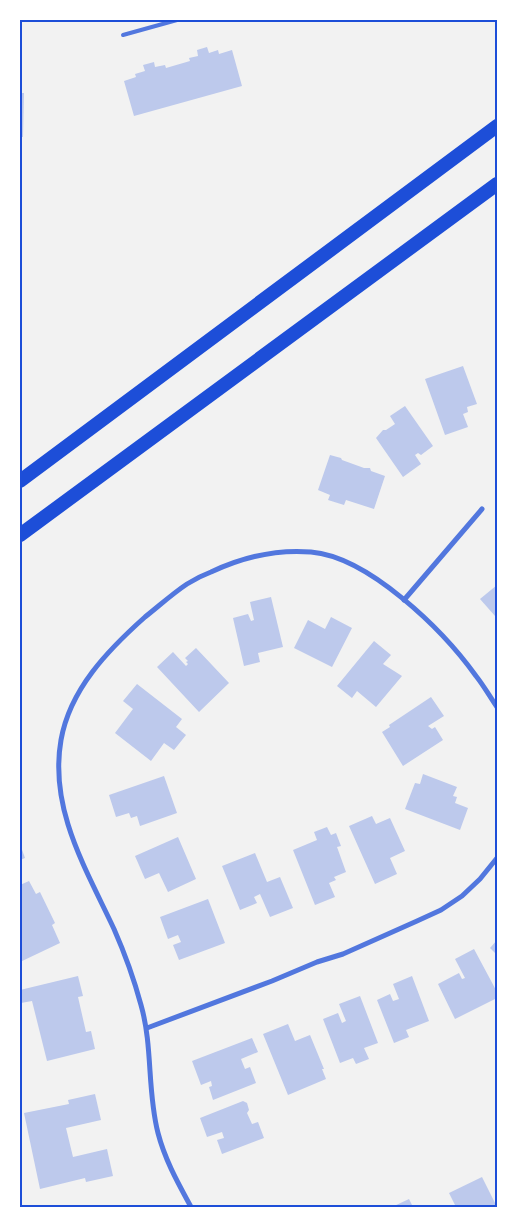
<svg xmlns="http://www.w3.org/2000/svg" width="517" height="1227" font-family="'Playfair Display',serif">
  <style>
    .building { fill: #bdc9ec }
    .lines { fill: none; stroke-linecap: round; stroke-linejoin: round }
    .service { stroke: #5277de; stroke-width: 4 }
    .minor { stroke: #5277de; stroke-width: 5 }
    .trunk { stroke: #1d4ed8; stroke-width: 14 }
    .neatline { fill: none; stroke: #1d4ed8; stroke-width: 2 }
  </style>
  <rect width="100%" height="100%" fill="#f2f2f2"/>
  <!-- building -->
  <g class="building">
    <path d="M207,47l2,6 9,-3 1,4 13,-4 10,36 -108,30 -10,-35 12,-4 -1,-3 10,-3 -2,-6 11,-3 1,5 10,-2 1,3 24,-7 -1,-3 9,-2 -1,-6z"/>
    <path d="M20,93h4l-1,44h-3z"/>
    <path d="M463,366l14,38 -10,3 1,5 -5,2 5,13 -23,8 -20,-56z"/>
    <path d="M405,406l28,40 -12,9 -3,-2 -3,2 6,9 -18,13 -27,-39 7,-8h3l9,-6 -5,-8z"/>
    <path d="M330,455l11,3 1,2 22,8h6l1,3 14,5 -11,33 -28,-9 -2,5 -16,-5 2,-5 -12,-5z"/>
    <path d="M497,585v29l-2,2 -15,-17z"/>
    <path d="M271,597l12,50 -25,6 2,9 -16,4 -11,-48 15,-4 3,7 3,-1 -4,-18z"/>
    <path d="M331,617l21,11 -20,39 -38,-19 14,-28 17,9z"/>
    <path d="M374,641l17,14 -8,9 19,12 -26,31 -19,-16 -5,7 -15,-12z"/>
    <path d="M196,648l33,35 -30,29 -42,-45 16,-15 13,14 2,-2 -2,-2 2,-1 -3,-3z"/>
    <path d="M137,684l45,35 -6,8 10,8 -12,15 -10,-7 -13,18 -36,-28 18,-24 -10,-8z"/>
    <path d="M431,697l13,19 -16,10 4,3 3,-2 8,13 -40,26 -21,-34 8,-5 -1,-2z"/>
    <path d="M423,774l34,13 -4,9 4,1 -2,6 13,5 -8,22 -55,-21 10,-26 5,1z"/>
    <path d="M164,776l13,37 -37,13 -3,-10 -6,2 -2,-5 -13,4 -7,-22z"/>
    <path d="M372,816l4,8 14,-6 15,33 -15,7 7,16 -22,10 -26,-58z"/>
    <path d="M327,827l4,8 5,-2 5,13 -4,1 9,25 -12,5 2,3 -7,3 6,14 -20,8 -22,-55 24,-10 -3,-8z"/>
    <path d="M178,837l18,42 -28,13 -9,-19 -14,6 -10,-23z"/>
    <path d="M20,844l5,14 -5,2z"/>
    <path d="M255,853l12,29 13,-5 13,31 -23,9 -10,-23 -6,3 3,6 -17,7 -18,-44z"/>
    <path d="M29,881l7,13 4,-2 15,31 -3,2 8,18 -40,19v-77z"/>
    <path d="M208,899l17,44 -46,17 -6,-15 8,-3 -3,-7 -10,4 -8,-22z"/>
    <path d="M497,940v15l-7,-7z"/>
    <path d="M474,949l23,43v6l-42,21 -17,-35 21,-11 3,6 3,-1 -10,-19z"/>
    <path d="M78,976l5,20 -5,1 8,35 5,-1 4,18 -48,12 -15,-60 -11,2 -1,-13z"/>
    <path d="M412,976l17,45 -23,9 3,7 -15,6 -17,-43 13,-6 3,7 6,-2 -6,-15z"/>
    <path d="M360,996l18,47 -14,5 5,11 -13,5 -3,-6 -13,5 -17,-44 15,-6 4,10 4,-2 -7,-17z"/>
    <path d="M288,1024l7,17 15,-6 14,34h-2l4,10 -38,16 -25,-61z"/>
    <path d="M252,1038l6,14 -17,7 4,10 5,-2 6,16 -43,17 -4,-13 3,-1 -1,-5 -10,4 -9,-24z"/>
    <path d="M95,1094l6,26 -35,8 7,29 34,-8 6,27 -27,6 -1,-4 -45,11 -16,-76 45,-9 -1,-4z"/>
    <path d="M243,1101l4,2 2,7 -2,3 5,11 6,-2 6,16 -42,16 -5,-14 7,-2 -2,-6 -15,5 -7,-19z"/>
    <path d="M482,1177l15,30h-41l-7,-14z"/>
    <path d="M409,1199l4,8h-21z"/>
  </g>
  <g class="lines">
    <!-- service -->
    <path class="service" d="M123,35l54,-15"/>
    <!-- minor -->
    <g class="minor">
      <path d="M404,600l78,-91"/>
      <path d="M147,1028l125,-47 45,-19 26,-8 74,-33 24,-11 21,-14 18,-17 17,-21"/>
      <path d="M191,1207c-13,-24 -26,-47 -33,-74 -11,-42 -5,-86 -17,-128 -7,-26 -16,-51 -27,-76 -28,-60 -65,-120 -53,-189 9,-51 47,-90 84,-123 14,-11 27,-23 42,-33 8,-5 16,-9 24,-12 32,-15 65,-23 100,-20 58,5 132,78 165,124 8,10 14,21 21,31"/>
    </g>
    <!-- trunk -->
    <g class="trunk">
      <path d="M20,481l477,-355"/>
      <path d="M20,535l477,-351"/>
    </g>
  </g>
  <!-- border -->
  <rect width="517" height="1227" fill="none" stroke="#ffffff" stroke-width="42"/>
  <rect x="21" y="21" width="475" height="1185" class="neatline"/>
</svg>
